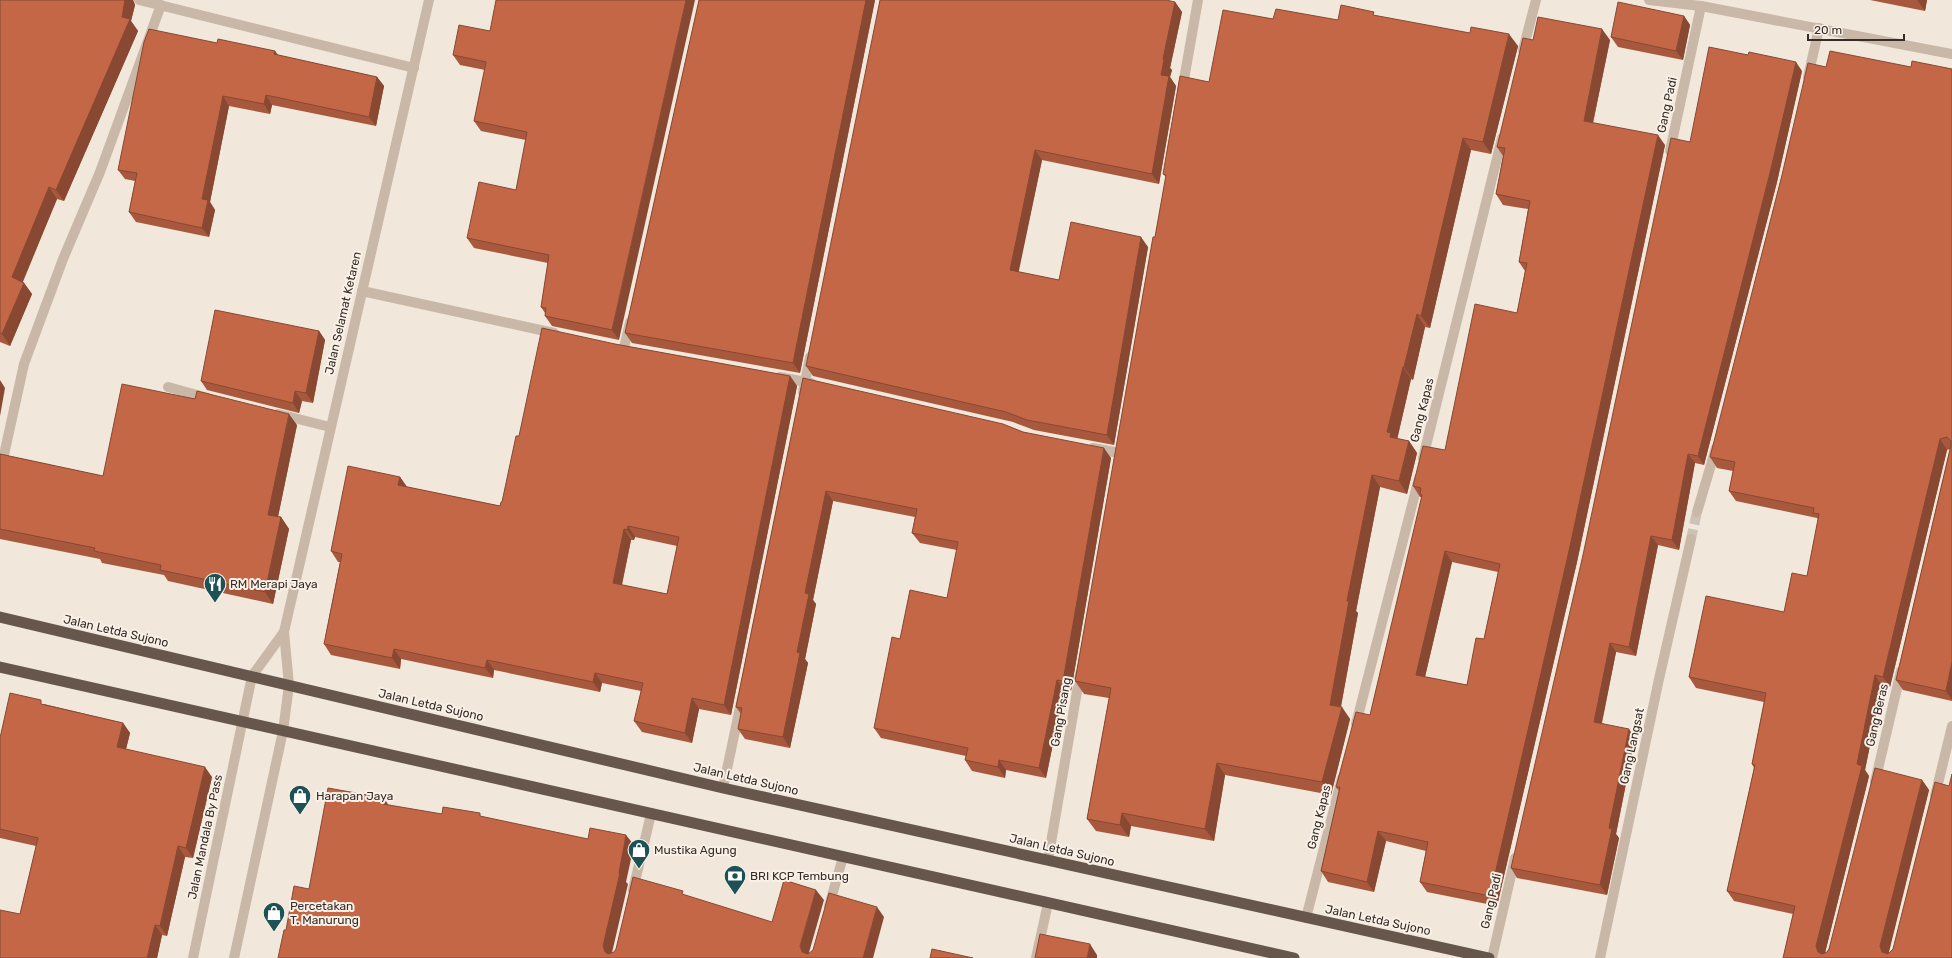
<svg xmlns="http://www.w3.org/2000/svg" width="1952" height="958" font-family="Rubik,sans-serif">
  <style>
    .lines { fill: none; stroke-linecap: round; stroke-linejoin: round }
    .minor-tunnel { stroke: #ccc2b7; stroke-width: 10; stroke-dasharray: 10 5; stroke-linecap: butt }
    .minor { stroke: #c9b7a7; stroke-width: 10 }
    .tertiary { stroke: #c9b7a7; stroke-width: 10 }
    .trunk { stroke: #66564c; stroke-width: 11 }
    .wall { fill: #a8593d; fill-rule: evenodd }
    .shaded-wall { fill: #884832 }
    .building { fill: #c36747; stroke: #884832; fill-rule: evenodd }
    .labels { text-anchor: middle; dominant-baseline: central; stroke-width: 4; stroke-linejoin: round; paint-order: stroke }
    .street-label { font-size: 12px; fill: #362c28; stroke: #f9f1e7 }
    .poi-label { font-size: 12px; fill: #362c28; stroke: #f9f1e7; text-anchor: start }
  </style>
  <rect width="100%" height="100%" fill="#f1e7db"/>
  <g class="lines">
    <!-- minor-tunnel -->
    <path class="minor-tunnel" d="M1691,539l6,-27"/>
    <!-- minor -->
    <g class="minor">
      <path d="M139,0l275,68"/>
      <path d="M1649,0l52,6 251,48"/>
      <path d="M1523,50l13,-50"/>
      <path d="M1808,77l11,-49"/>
      <path d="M1182,91l16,-91"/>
      <path d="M1670,151l31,-145"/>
      <path d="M362,291l192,42"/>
      <path d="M624,348l6,-26"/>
      <path d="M780,377l31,6"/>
      <path d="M168,387l40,11"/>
      <path d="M803,392l7,-35"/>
      <path d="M278,414l52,13"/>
      <path d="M1093,448l26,5"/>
      <path d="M1423,458l79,-320"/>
      <path d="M0,473l24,-109 39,-105 37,-87 61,-167"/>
      <path d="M1697,512l19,-64"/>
      <path d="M1356,724l63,-246"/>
      <path d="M1875,782l26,-111"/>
      <path d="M723,788l19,-90"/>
      <path d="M1935,796l17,-70"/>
      <path d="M1048,860l32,-186"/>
      <path d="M633,890l18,-76"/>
      <path d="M829,906l14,-49"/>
      <path d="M1306,918l36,-140"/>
      <path d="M1036,958l12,-55"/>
      <path d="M1492,958l23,-100"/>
      <path d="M1600,958l59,-279 32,-140"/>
    </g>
    <!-- tertiary -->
    <g class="tertiary">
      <path d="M193,958l59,-282 32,-44"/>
      <path d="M234,958l49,-227 6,-46 -5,-53 145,-632"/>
    </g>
    <!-- trunk -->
    <g class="trunk">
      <path d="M0,617l723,171 766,170"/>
      <path d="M0,667l1294,291"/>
    </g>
  </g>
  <!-- wall -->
  <g class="wall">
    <path d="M0,0h133l2,5 -4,16 7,10 -74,170 -7,-2 -35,83 2,1 8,11 -22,52 -10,-4z"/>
    <path d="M699,0h176l-75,373 -168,-30 -7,-10z"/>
    <path d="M1870,0h57l-2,11z"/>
    <path d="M1175,2l7,10 -12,56 2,2 -2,7 6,9 -17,98 -117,-24 -24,112 41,8 89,-33 -34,198 -80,-15 -21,-8 -200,-46 -7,-10z"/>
    <path d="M1376,16l142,30 -27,108 -20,-4 -41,178 -5,-1 -12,53 -2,-1 -14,60 12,2 8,12 -10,41 -27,-7 -24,124 2,2 -17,94 9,12 -19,76 -106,-20 -11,66 -83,-15 -2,11 -33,-6 -9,-12 22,-121 -25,-4 -9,-13 91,-504 -3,-3 46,-92 64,-63 65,1z"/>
    <path d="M1684,16l6,9 -7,35 -65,-13 -7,-10z"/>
    <path d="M490,31l129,309 -67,-14 -7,-10v-3l-4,-6 7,-44 -74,-15 -7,-10 49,-48 10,-50 -45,-9 -7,-10 11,-51 -25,-5 -7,-10z"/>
    <path d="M1533,40h77l-17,83 72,22 -88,417 -80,344 -70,-14 -7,-10 6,-31 -40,-10 -12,51 -46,-10 -7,-11 18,-80 -3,-4 34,-72 52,-218h-2l-7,-11 32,-36 72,-137 8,-42 -6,-9 9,-53 -25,-4 -7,-11 7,-38 -6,-9zM1452,562l46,10 -14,67 -17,46 -42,-8z"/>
    <path d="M217,43l58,8 3,4 99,22 7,9 -8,40 -104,-21 -2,9 -41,-8 -19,96 5,8 -6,27 -73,-15 -7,-10 6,-31 -10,-2 -7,-9z"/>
    <path d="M1826,67h85l41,2v632l-49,-11 -7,-10 54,-231 -3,1 -57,237 -8,-1 -17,84 4,6 -44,177 2,-1 95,-172 7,10 -41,164 64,4h-169l10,-44 -59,-13 -7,-10 27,-123 -2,-4 12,-62 -68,-14 -7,-11 95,-65 23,-36 11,-57 -1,-1 -81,-17 -7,-10 4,-20 -16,-3 -7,-11z"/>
    <path d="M1802,71l-25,111 -73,283 -9,-2 -16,87 -21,-5 -22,111 -20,-4 -14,71 33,15 -19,96 3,4 -12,57 -90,-17 -6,-10 179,-726z"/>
    <path d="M319,331l6,9 -12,63 -11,-2 -3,12 -92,-23 -6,-9z"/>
    <path d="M615,344l175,32 7,10 -66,329 -32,-6 -7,34 -50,-11 -8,-11 7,-30 -39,-8 -2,9 -106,-22 -1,8 -92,-19 -1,10 -69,-14 -7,-11 16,-82h-2l-7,-11 69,-74 7,10 93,19 2,-4 17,-66zM635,537l42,9 -10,48 -45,-9 9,-45h3z"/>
    <path d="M803,378l220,54 88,26 -40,233 -7,-1 -18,88 -40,-8 -1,8 -33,-7 -7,-11 1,-4 -85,-18 -7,-10 26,-89 47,-41 10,-48 -37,-7 -8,-10 3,-16 -82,-16 -20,99 3,4 -11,55 3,4 -18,85 -45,-9 -7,-10 3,-15 -5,-7z"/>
    <path d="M297,425l-19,92h3l8,12 -16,75 -105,-23 -4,-6 -62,-12 -2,-4 -100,-20v-85l103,22z"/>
    <path d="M44,704l79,19 7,10 -4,16 86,28 -19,81 -8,-1 -18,79 -5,-1 -5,23h-157l20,-44 16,-68 -36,-8v-100z"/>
  </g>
  <!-- shaded-wall -->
  <g class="shaded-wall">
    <path d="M125,0h8l2,5 -4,16 7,10 -74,170 -8,-11 66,-173z"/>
    <path d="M686,0h9l-76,340 -7,-10z"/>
    <path d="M866,0h9l-75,373 -7,-10z"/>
    <path d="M1917,0h10l-2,11z"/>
    <path d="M1175,2l7,10 -12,56 2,2 -2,7 6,9 -17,98 -7,-10 11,-115z"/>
    <path d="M1684,16l6,9 -7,35 -7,-9z"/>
    <path d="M1602,29l8,11 -19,92 -7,-11z"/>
    <path d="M1509,34l9,12 -27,108 -8,-12z"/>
    <path d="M275,51l6,9 -7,-6z"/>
    <path d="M1796,62l6,9 -25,111 -73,283 -6,-9z"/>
    <path d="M377,77l7,9 -8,40 -7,-9z"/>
    <path d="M266,95l6,10 -2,9 -6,-10z"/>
    <path d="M223,96l6,10 -19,96 5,8 -6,27 -7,-9v-29z"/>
    <path d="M1658,135l7,10 -88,417 -80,344 -7,-10z"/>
    <path d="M1463,138l8,12 -41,178 -9,-12z"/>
    <path d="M1035,150l7,10 -25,120 -7,-10z"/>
    <path d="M49,187l8,12 -37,90 -8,-12z"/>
    <path d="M1141,237l7,10 -34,198 -7,-10z"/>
    <path d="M24,283l8,11 -22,52 -8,-12z"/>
    <path d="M1417,314l8,13 -12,53 -9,-13z"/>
    <path d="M319,331l6,9 -12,63 -7,-10z"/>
    <path d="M1403,367l8,12 -14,61 -7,-3 -3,-5z"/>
    <path d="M790,376l7,10 -66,329 -7,-10z"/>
    <path d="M0,380l5,8 -5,28z"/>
    <path d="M295,391l7,10 -3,12 -6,-10z"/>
    <path d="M289,414l8,11 -21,101 -8,-11z"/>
    <path d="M1940,439l7,11 -57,237 -7,-10z"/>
    <path d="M1409,441l8,12 -10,41 -8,-13z"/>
    <path d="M1104,448l7,10 -40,233 -8,-10z"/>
    <path d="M1688,454l7,9 -16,87 -7,-10z"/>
    <path d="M1372,475l8,12 -24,124 2,2 -19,103 3,-9 8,12 -19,76 -9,-13 8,-77 17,-104z"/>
    <path d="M400,477l7,10 -9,-2z"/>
    <path d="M826,491l7,10 -20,99 3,4 -11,55 3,4 -18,85 -7,-11 14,-85 8,-59z"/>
    <path d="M281,517l8,12 -16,75 -8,-12z"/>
    <path d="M628,526l7,11 -1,3 -7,-10z"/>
    <path d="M624,529l7,11 -11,53 -7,-10z"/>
    <path d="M1651,536l7,9 -22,111 -7,-9z"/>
    <path d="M1445,551l7,11 -29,123 -7,-10z"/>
    <path d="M1610,643l6,9 -16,79 -6,-9z"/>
    <path d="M394,649l7,10 -1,10 -8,-11z"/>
    <path d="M487,660l7,10 -1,8 -8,-10z"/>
    <path d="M1952,662v38l-6,-9z"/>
    <path d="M595,673l7,10 -2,9 -7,-10z"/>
    <path d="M1875,675l7,11 -17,84 4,6 -45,181 -6,-5 -2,-6 41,-182z"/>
    <path d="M1057,680l7,10 -18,88 -7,-10z"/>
    <path d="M692,698l7,11 -7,34 -7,-10z"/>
    <path d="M123,723l7,10 -6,24 -7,-10z"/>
    <path d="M1629,729l6,9 -19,96 3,4 -12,57 -7,-10 9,-57z"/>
    <path d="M999,760l7,10 -1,8 -7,-11z"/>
    <path d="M1217,763l8,12 -11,66 -9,-12z"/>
    <path d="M205,767l7,10 -19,81 -7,-10z"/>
    <path d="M1922,780l7,10 -41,166 -6,-4 -2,-6z"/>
    <path d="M384,798l7,11 -8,-5z"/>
    <path d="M1122,813l9,13 -2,11 -9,-12z"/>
    <path d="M1378,831l8,10 -12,51 -7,-10z"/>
    <path d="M626,835l8,10 -8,37 2,2 -17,73 -6,-5 -2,-6z"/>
    <path d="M178,846l7,11 -18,79 -7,-10z"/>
    <path d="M816,890l8,10 -16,56 -6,-4 -2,-6z"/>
    <path d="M877,907l7,10 -11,41h-10z"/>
    <path d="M155,925l7,10 -5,23h-10z"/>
    <path d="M1090,944l7,11v3h-10z"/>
  </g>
  <!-- building -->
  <g class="building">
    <path d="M0,0h125l-3,17 8,2 -74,171 -7,-3 -37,90 12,6 -22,51 -2,-1z"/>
    <path d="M496,0h190l-74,330 -67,-14 1,-8 -5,-1 8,-52 -82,-17 12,-56 37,8 11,-58 -53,-11 12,-59 -33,-7 6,-30 31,6z"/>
    <path d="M699,0h167l-73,363 -168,-30z"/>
    <path d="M880,0h286l9,2 -12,57 1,1 -3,15 8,1 -17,98 -117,-24 -25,120 49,10 12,-58 70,15 -34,198 -80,-15 -21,-8 -200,-46z"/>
    <path d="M1618,2l66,14 -8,35 -65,-14z"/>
    <path d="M1341,5l33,7 -1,3 97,18 1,-6 38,7 -26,108 -20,-4 -42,178 -4,-2 -13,53h-1l-16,65 4,1 -1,4 19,4 -10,40 -27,-6 -25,126h2l-19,104 12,2 -20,75 -105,-19 -12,66 -83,-16 -2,12 -33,-6 24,-131 -36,-7 78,-444h2l11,-62 -3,-1 17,-98 29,6 14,-72 50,9 3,-10 62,11z"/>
    <path d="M1538,17l64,12 -18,92 74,14 -89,416 -79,345 -70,-14 8,-40 -50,-11 -11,51 -46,-11 19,-84h-4l20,-75 14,3 52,-220 -2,-1 1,-6 -8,-2 10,-40 22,4 30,-146 42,9 10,-50 -8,-1 11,-61 -34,-7 9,-46 -8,-1 26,-109 10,2zM1445,551l55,13 -16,75 -8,-1 -9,47 -51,-10z"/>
    <path d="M149,29l68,14 1,-4 57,12 -1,3 103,23 -8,40 -103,-22 -2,9 -41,-8 -21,103 6,1 -6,28 -73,-16 8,-39 -19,-3 26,-128z"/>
    <path d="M1709,47l39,8 1,-3 47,10 -26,111 -72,283 -10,-2 -16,86 -21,-4 -22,111 -19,-4 -16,79 35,7 -20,99 3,1 -12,56 -89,-17 72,-313 88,-417 19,4z"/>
    <path d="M1830,51l81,16 1,-6 40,8v593l-6,29 -50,-11 55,-235v-4l-4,-4 -7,2 -57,238 -8,-2 -18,89 5,2 -46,180 2,6 4,2 5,-2 2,-3 46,-181 47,12 -42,166 2,6 6,2 5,-5 42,-167 14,4 3,-12v184h-169l12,-52 -68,-15 28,-126 -3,-1 14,-71 -77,-16 17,-81 78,16 8,-39 15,3 12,-62 -6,-1 1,-5 -85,-17 6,-29 -25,-5 72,-282 26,-112 18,4z"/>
    <path d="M215,310l104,21 -13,62 -11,-2 -2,12 -92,-22z"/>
    <path d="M542,328l73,16 175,32 -66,329 -32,-7 -7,35 -51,-12 9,-38 -48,-10 -2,9 -106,-22 -2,8 -91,-19 -2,9 -68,-14 18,-90 -11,-3 17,-85 52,11 -2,8 102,21 1,-4h1l14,-66h3zM628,526l51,11 -12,57 -54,-11 11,-54 3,1z"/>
    <path d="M803,378l200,46 20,8 81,16 -41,233 -6,-1 -18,88 -40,-8 -1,7 -33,-7 3,-12 -94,-20 18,-91 8,2 10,-49 37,8 11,-56 -46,-9 5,-24 -91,-18 -21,102 4,1 -12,58 3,1 -17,84 -45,-8 4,-21 -6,-1z"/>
    <path d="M122,384l73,15 2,-8 92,23 -21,101 13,2 -16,75 -105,-22 1,-5 -67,-14 1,-3 -95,-19v-75l103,22z"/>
    <path d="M10,693l31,7v4l82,19 -6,24 88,20 -19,81 -8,-2 -18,80 -5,-1 -8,33h-147v-48l20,4 18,-76 -38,-9v-91z"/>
    <path d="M328,788l56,10 -1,6 59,10 1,-7 37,6v3l108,23 2,-11 36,7 -7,38h1l-17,73 2,6 3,2 6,-2 2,-3 17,-72 50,14 -1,3 90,28 12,-42 32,10 -16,56 2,6 6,2 5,-4 16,-57 48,14 -14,51h-585l6,-28h2l8,-44 15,3z"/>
    <path d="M1040,934l50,10 -3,14h-52z"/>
    <path d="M932,949l41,9h-43z"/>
  </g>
  <!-- icons -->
  <defs>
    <g id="restaurant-pin" transform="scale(1.15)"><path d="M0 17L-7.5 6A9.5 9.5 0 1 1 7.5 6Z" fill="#1e5156" stroke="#f9f1e7"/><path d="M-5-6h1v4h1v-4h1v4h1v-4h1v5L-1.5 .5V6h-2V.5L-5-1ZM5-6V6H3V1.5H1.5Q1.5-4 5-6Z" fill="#fff"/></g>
    <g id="shop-pin" transform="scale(1.15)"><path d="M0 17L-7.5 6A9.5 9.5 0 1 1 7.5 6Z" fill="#1e5156" stroke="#f9f1e7"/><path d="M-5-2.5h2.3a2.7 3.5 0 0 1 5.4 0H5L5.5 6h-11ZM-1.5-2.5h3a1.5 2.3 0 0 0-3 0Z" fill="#fff"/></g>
    <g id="bank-pin" transform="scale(1.15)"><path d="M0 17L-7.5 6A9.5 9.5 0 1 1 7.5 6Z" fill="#1e5156" stroke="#f9f1e7"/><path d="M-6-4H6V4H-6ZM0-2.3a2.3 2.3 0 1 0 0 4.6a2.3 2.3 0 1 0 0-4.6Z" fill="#fff"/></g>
  </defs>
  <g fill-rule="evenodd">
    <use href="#restaurant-pin" x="215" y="584"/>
    <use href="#shop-pin" x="300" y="796"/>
    <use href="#shop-pin" x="639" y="850"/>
    <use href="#bank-pin" x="735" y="876"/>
    <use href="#shop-pin" x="274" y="913"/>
  </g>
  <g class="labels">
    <!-- street labels -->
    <g class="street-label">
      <text transform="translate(1667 105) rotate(-78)">Gang Padi</text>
      <text transform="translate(343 313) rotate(-77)">Jalan Selamat Ketaren</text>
      <text transform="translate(1422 410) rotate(-76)">Gang Kapas</text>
      <text transform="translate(116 631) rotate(13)">Jalan Letda Sujono</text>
      <text transform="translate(431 705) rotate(13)">Jalan Letda Sujono</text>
      <text transform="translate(1061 712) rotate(-80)">Gang Pisang</text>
      <text transform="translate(1877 715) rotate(-77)">Gang Beras</text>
      <text transform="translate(1632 746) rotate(-78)">Gang Langsat</text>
      <text transform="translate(746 779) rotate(13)">Jalan Letda Sujono</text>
      <text transform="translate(1319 817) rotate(-76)">Gang Kapas</text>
      <text transform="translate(205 837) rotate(-78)">Jalan Mandala By Pass</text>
      <text transform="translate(1062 850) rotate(13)">Jalan Letda Sujono</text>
      <text transform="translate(1491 901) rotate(-77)">Gang Padi</text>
      <text transform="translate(1378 920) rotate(12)">Jalan Letda Sujono</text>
    </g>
    <!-- poi labels -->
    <g class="poi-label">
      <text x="230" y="584">RM Merapi Jaya</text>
      <text x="316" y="796">Harapan Jaya</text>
      <text x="654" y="850">Mustika Agung</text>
      <text x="750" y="876">BRI KCP Tembung</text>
      <text x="290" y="906">Percetakan<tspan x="290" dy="14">T. Manurung</tspan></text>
    </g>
  </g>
  <!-- scale -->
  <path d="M1808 34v6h96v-6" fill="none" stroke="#362c28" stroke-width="2"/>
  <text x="1814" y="34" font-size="12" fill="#362c28" stroke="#f9f1e7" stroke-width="3" paint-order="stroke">20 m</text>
</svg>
